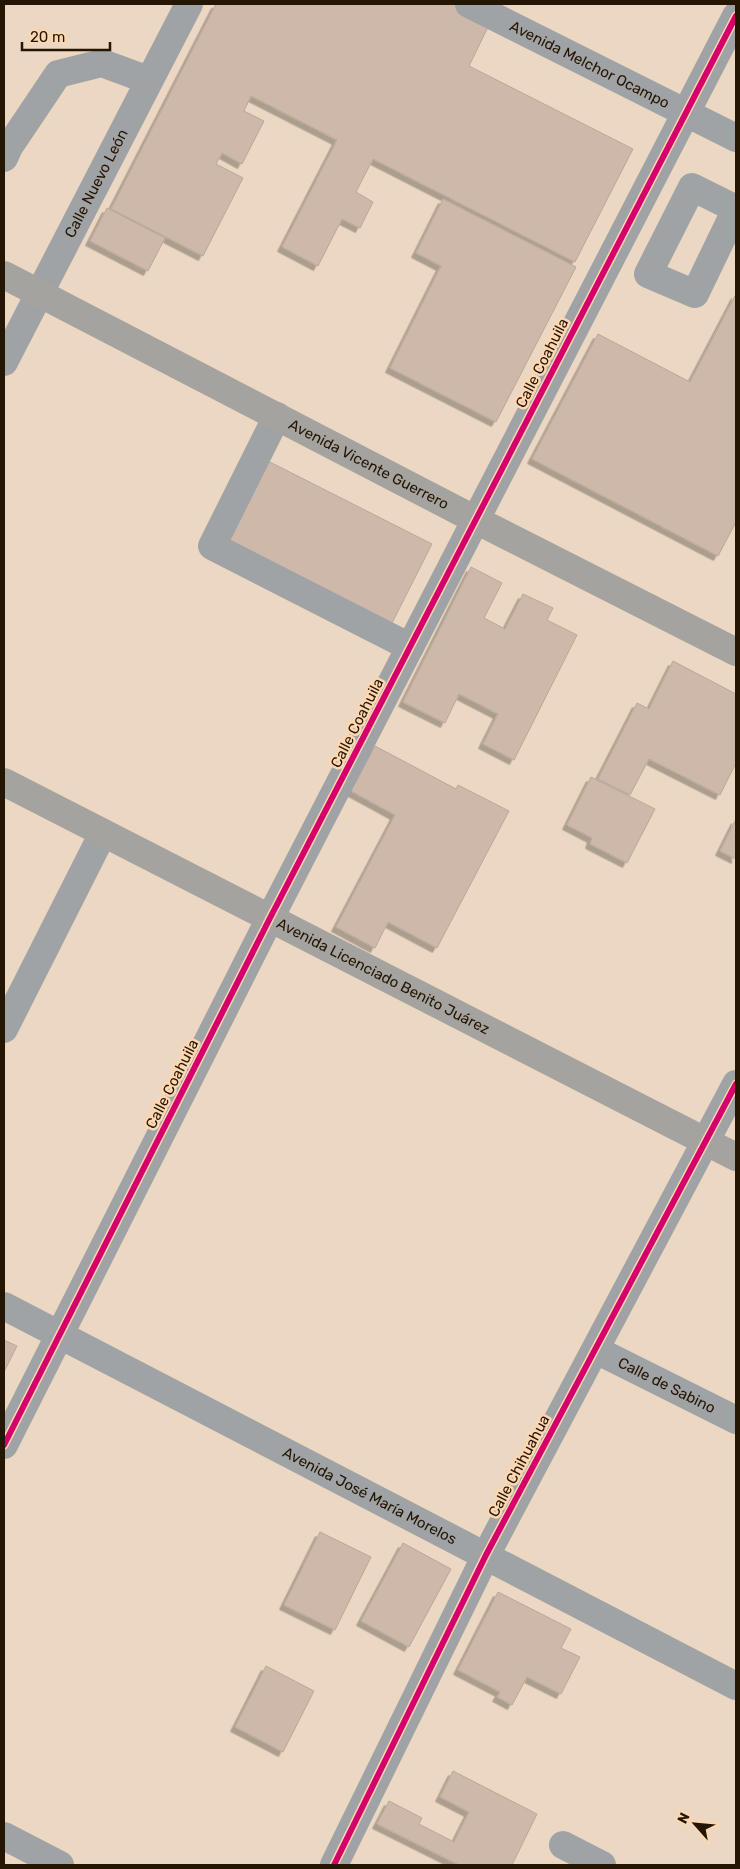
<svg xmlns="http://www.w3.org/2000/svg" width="740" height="1869" font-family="Rubik,sans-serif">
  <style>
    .building { fill: #cdb8a9; stroke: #bba798; filter: url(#shadow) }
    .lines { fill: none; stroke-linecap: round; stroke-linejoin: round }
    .minor { stroke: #a0a3a5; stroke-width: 28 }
    .major { stroke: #a5a3a0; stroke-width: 28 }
    .cycleway-casing { stroke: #fcd7b1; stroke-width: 9 }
    .cycleway { stroke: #d6006c; stroke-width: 6 }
    .labels { text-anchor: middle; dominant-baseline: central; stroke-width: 5; stroke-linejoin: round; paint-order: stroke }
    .street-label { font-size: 15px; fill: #251503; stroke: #fcd7b1 }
  </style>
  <defs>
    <filter id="shadow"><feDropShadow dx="-4.5" dy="4.5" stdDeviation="0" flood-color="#0004"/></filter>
  </defs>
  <rect width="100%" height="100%" fill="#ebd7c2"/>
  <!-- building -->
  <g class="building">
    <path d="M216,4h241l34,17 -22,45 164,83 -58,113 -202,-103 -17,33 17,10 -13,26 -18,-9 -24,47 -36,-19 55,-107 -86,-44 -7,15 20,10 -22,43 -20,-11 -6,11 27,14 -40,78 -92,-47z"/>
    <path d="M443,199l133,68 -80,155 -106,-54 51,-102 -25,-13z"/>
    <path d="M107,208l58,30 -17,33 -58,-30z"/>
    <path d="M736,294v228l-18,34 -186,-97 66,-125 92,48z"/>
    <path d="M262,458l170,86 -40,79 -170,-86z"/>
    <path d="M471,567l31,16 -18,35 21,11 18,-35 30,14 -6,12 30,15 -63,125 -31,-16 15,-30 -39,-20 -14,29 -42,-21z"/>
    <path d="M673,661l63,33v69l-16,32 -71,-36 -19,36 -32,-16 39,-76 12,6z"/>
    <path d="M375,746l81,43 2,-4 51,26 -72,137 -49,-26 -13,26 -39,-21 59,-112 -44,-24z"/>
    <path d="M591,777l64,32 -28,54 -37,-19 2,-6 -25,-13z"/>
    <path d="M736,819v40l-16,-8z"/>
    <path d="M4,1340l13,6 -13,26z"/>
    <path d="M320,1532l51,25 -36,73 -51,-25z"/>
    <path d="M403,1543l48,26 -42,78 -48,-26z"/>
    <path d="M498,1592l73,37 -10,19 19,9 -19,37 -34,-17 -15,28 -15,-8 3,-5 -42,-22z"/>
    <path d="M266,1666l48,25 -31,61 -48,-25z"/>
    <path d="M453,1771l84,43 -25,51h-53l-82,-41 12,-23 33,17 -3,6 35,18 15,-30 -29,-15z"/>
  </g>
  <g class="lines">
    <!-- minor -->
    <g class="minor">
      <path id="s1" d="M469,4l267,134"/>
      <path d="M4,158l5,-11 49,-73 44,-11 46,17"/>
      <path d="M692,187l44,22 -41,85 -47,-20z"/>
      <path id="s2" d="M4,362l185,-358"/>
      <path d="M277,416l-65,130 198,101"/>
      <path d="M4,1029l99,-196"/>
      <path id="s3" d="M4,1306l732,380"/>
      <path id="s4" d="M596,1350l140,70"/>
      <path d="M4,1445l266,-527 466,-902"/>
      <path d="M4,1836l56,29"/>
      <path d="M563,1845l39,20"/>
      <path d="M334,1865l152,-310 250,-471"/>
    </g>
    <!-- major -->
    <g class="major">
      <path id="s5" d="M4,275l472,245 260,132"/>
      <path id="s6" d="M4,782l732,375"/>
    </g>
    <!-- cycleway casing -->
    <g class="cycleway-casing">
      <g id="cycleway">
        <path d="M4,1445l266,-527 466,-902"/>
        <path d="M334,1865l152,-310 250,-471"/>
      </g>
    </g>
    <!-- cycleway -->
    <use href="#cycleway" class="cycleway"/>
  </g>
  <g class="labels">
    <!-- street labels -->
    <g class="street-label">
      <text stroke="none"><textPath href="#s1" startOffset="135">Avenida Melchor Ocampo</textPath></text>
      <text stroke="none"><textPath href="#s2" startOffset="201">Calle Nuevo León</textPath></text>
      <text transform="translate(542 363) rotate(-63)">Calle Coahuila</text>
      <text stroke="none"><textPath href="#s5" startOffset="411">Avenida Vicente Guerrero</textPath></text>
      <text transform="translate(357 723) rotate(-63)">Calle Coahuila</text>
      <text stroke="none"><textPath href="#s6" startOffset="426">Avenida Licenciado Benito Juárez</textPath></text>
      <text transform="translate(172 1084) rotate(-63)">Calle Coahuila</text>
      <text stroke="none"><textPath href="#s4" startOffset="79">Calle de Sabino</textPath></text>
      <text transform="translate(519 1466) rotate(-62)">Calle Chihuahua</text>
      <text stroke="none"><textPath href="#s3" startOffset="412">Avenida José María Morelos</textPath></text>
    </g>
  </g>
  <!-- border -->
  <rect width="740" height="1869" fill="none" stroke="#251503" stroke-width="10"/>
  <!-- north arrow -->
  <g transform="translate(695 1824) rotate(297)" stroke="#fcd7b1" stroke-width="4" paint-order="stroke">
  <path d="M0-4L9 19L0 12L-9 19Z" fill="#251503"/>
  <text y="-8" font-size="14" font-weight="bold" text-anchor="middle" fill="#251503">N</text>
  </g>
  <!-- scale -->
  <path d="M22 42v8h88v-8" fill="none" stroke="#251503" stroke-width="2.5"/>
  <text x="30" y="42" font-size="15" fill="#251503" stroke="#fcd7b1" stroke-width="4" paint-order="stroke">20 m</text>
</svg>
